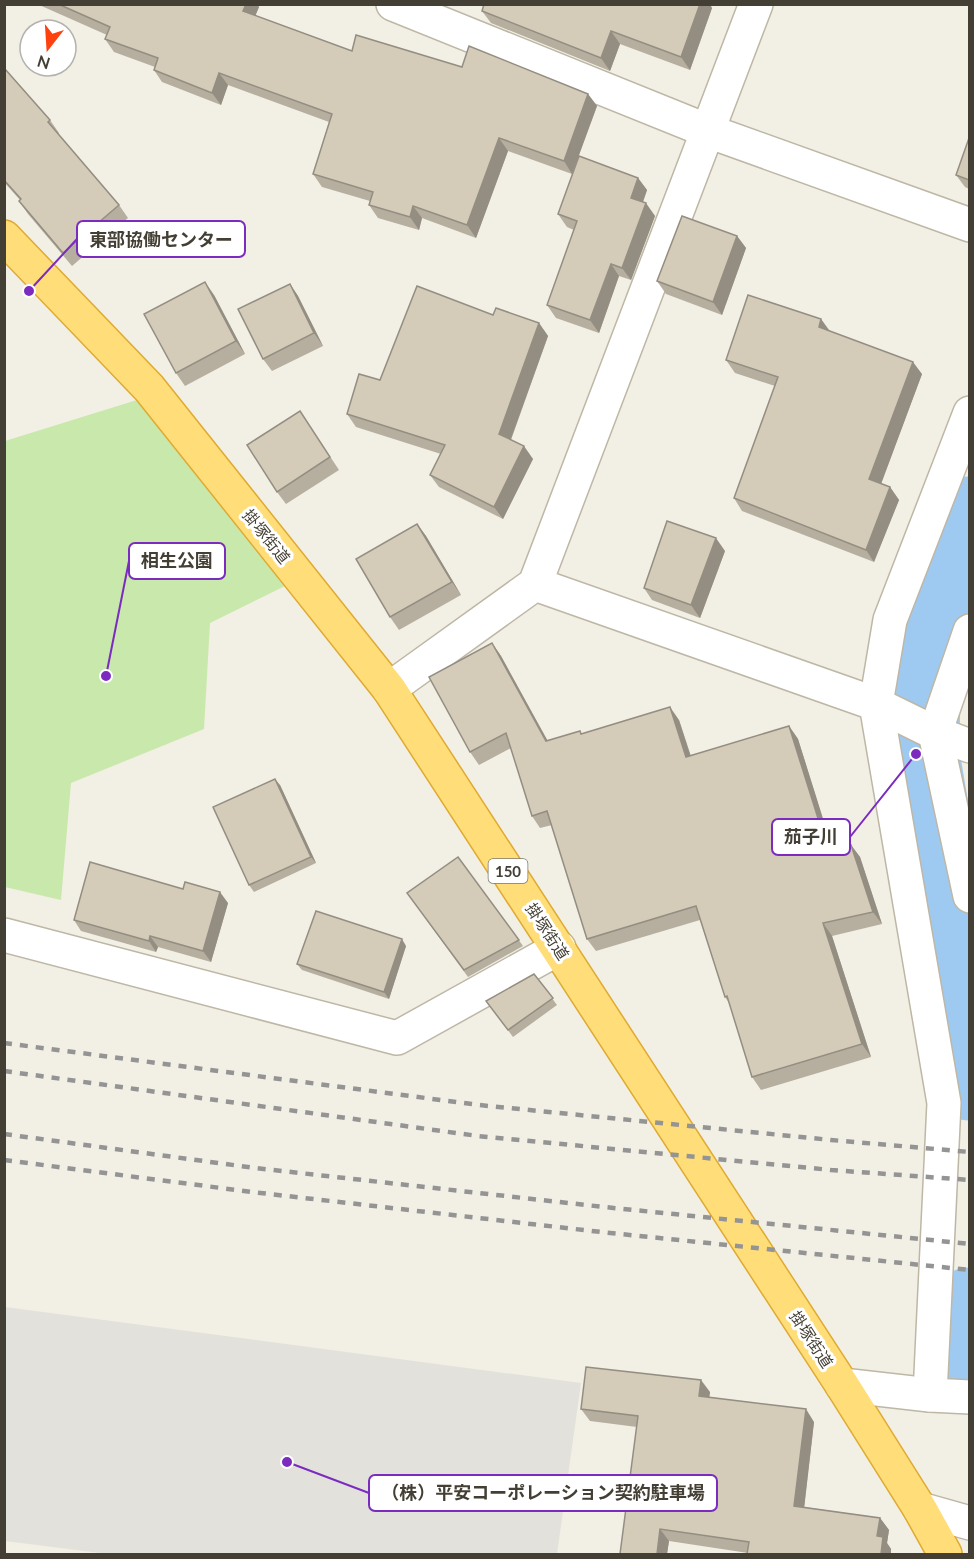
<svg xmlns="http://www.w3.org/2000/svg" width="974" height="1559" font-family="Lato,'Noto Sans JP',sans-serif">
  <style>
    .green { fill: #c9e8ab }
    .parking { fill: #e3e1dc }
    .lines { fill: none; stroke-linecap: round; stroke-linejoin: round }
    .river { stroke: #9ecaf1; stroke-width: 87 }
    .minor-casing { stroke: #beb7a6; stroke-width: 36 }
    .tertiary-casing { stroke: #beb7a6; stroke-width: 36 }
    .trunk-casing { stroke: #dfaa31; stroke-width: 36 }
    .minor { stroke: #fff; stroke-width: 33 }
    .tertiary { stroke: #fff; stroke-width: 33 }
    .trunk { stroke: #ffdd79; stroke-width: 33 }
    .rail { stroke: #949494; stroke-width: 4.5; stroke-dasharray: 8 8; stroke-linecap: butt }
    .wall { fill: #b6af9f }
    .shaded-wall { fill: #948e82 }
    .building { fill: #d4cbb9; stroke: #948e82; stroke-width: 1.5 }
    .labels { text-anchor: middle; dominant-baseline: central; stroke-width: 6; stroke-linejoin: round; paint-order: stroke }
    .shield { fill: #fff; stroke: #7c7971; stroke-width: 1.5 }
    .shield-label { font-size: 15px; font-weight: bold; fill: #443f34 }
    .street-label { font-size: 16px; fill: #443f34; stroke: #fff }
    .leader { fill: none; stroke: #7b2cbf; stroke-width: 2 }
    .callout-dot { fill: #7b2cbf; stroke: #fff; stroke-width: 2 }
    .callout { fill: #fff; stroke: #7b2cbf; stroke-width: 2 }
    .callout-label { font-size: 18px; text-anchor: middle; font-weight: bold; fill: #443f34 }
  </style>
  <rect width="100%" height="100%" fill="#f2efe4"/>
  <!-- green -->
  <path class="green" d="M153,395l140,187 -83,41 -6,106 -133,54 -10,117 -56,-13v-446z"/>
  <!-- parking -->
  <path class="parking" d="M5,1307l576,76 -24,171h-449l-103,-13z"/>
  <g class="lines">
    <!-- river -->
    <g class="river">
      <path d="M970,520l-53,158 -1,76 54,323"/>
      <path d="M964,1340l6,-29"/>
    </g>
    <!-- minor casing -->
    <g class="minor-casing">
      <g id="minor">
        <path d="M393,4l315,127 262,94"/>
        <path d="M535,584l341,120 59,29 35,13"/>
        <path d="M970,631l-35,102 35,163"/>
        <path d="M389,689l146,-105 221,-580"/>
        <path d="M4,935l393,103 162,-90"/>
        <path d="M930,1395l14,-292 -68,-399 14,-84 80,-207"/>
        <path d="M920,1509l50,14"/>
      </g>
    </g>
    <!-- tertiary casing -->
    <g class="tertiary-casing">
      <path id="tertiary" d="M842,1385l88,10 40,2"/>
    </g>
    <!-- trunk casing -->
    <g class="trunk-casing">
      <path id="trunk" d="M4,237l145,151 240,301 453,696 78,124 25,45"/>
    </g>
    <!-- minor -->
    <use href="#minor" class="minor"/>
    <!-- tertiary -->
    <use href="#tertiary" class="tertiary"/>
    <!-- trunk -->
    <use href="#trunk" class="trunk"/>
    <!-- rail -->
    <g class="rail">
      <path d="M4,1043l475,62 352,35 139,12"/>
      <path d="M4,1071l474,65 353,34 139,10"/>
      <path d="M4,1134l251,34 349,39 366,37"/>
      <path d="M4,1160l248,32 349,40 369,38"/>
    </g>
  </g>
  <!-- wall -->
  <g class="wall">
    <path d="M37,4h220l2,3 -4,8 97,36 110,16 126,27 9,12 -25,68 -64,-23 -32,87 -54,-20 -3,12 -41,-12 -9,-13 1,-4 -48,-14 -9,-13 16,-52 -101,-37 -7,20 -59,-23 -8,-12 1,-3 -41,-15 -9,-13 2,-4z"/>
    <path d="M712,8l-22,62 -70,-26 -10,27 -119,-48 -9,-12z"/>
    <path d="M4,70l46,50 9,13 -1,1 61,71 9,13 -56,48 -44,-52 -9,-13 1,-1 -16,-18z"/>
    <path d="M969,138v51l-4,-2 -9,-12z"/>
    <path d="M638,178l9,12 -4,12 12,14 -24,64 -12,-4 -20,57 -43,-15 -9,-13 27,-75 -7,-3 -9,-13z"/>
    <path d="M737,236l9,12 -24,67 -56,-21 -9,-13z"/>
    <path d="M290,284l8,12 25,50 -51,25 -9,-12z"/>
    <path d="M214,295l31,59 -60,32 -9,-13z"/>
    <path d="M493,315l46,8 9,13 -37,104 22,19 -30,60 -64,-32 -9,-12 11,-21 -85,-27 -9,-13 33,-34z"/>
    <path d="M821,319l9,12 92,43 -41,110 9,3 9,13 -25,62 -132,-51 -8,-13 41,-112 -40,-13 -9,-13z"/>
    <path d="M300,411l39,59 -53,34 -9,-12z"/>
    <path d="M417,524l9,12 35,59 -62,35 -9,-13z"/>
    <path d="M725,551l-25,67 -48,-18 -8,-12z"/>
    <path d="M492,643l9,13 46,85 35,-7 97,-14 12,36 98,-30 9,13 34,110 19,-4 9,12 22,67 -50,12 39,121 -110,33 -9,-13 -23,-74 -4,-6 -25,-77 -104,31 -9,-12 -35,-114 -12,3 -8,-12 -21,-68 -32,17 -9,-13z"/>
    <path d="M280,785l36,78 -62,29 -5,-7z"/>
    <path d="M458,857l65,89 -55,31 -61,-84z"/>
    <path d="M228,903l-17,59 -53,-15 -2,5 -75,-21 -7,-11z"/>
    <path d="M406,946l-17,53 -87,-29 -5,-6z"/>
    <path d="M534,974l23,31 -44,32 -27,-36z"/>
    <path d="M710,1392l-1,5 105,25 -10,85 76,11 9,12 -2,13 4,6v5h-144l1,-1 -79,-12 -2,13h-47l17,-127 -47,-6 -9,-12z"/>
  </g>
  <!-- shaded-wall -->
  <g class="shaded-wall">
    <path d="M246,4h11l2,3 -7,17 -9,-13z"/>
    <path d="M700,4h10l2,4 -22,62 -9,-13z"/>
    <path d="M611,31l9,13 -10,27 -9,-13z"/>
    <path d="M219,73l9,12 -7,20 -9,-12z"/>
    <path d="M588,94l9,12 -25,68 -8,-13z"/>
    <path d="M499,138l9,13 -32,87 -9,-13z"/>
    <path d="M638,178l9,12 -7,20 -9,-12z"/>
    <path d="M646,203l9,13 -24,64 -9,-12z"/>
    <path d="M413,206l9,12 -3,12 -9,-13z"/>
    <path d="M737,236l9,12 -24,67 -9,-13z"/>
    <path d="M611,264l8,12 -20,57 -9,-13z"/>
    <path d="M205,282l9,13 31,59 -9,-13z"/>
    <path d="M290,284l8,12 25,50 -9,-13z"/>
    <path d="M821,319l9,13 -11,-5z"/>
    <path d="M539,323l9,13 -40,111 -9,-13z"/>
    <path d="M913,362l9,12 -44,118 -9,-13z"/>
    <path d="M524,446l9,13 -30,60 -9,-12z"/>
    <path d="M890,487l9,13 -25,62 -8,-12z"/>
    <path d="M417,524l9,12 35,59 -9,-13z"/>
    <path d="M716,538l9,13 -25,67 -9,-13z"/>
    <path d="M492,643l9,13 54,98 -9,-13z"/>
    <path d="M670,707l9,13 16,50 -9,-13z"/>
    <path d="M789,726l9,13 39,124 -9,-13z"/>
    <path d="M275,779l5,6 36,78 -5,-6z"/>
    <path d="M851,845l9,12 22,67 -9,-12z"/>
    <path d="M220,892l8,11 -17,59 -8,-11z"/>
    <path d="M823,923l9,13 39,121 -9,-13z"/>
    <path d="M150,936l8,11 -2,5 -7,-11z"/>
    <path d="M402,939l4,7 -17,53 -5,-7z"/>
    <path d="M701,1380l9,12 -2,16 -9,-12z"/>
    <path d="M806,1409l8,13 -11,96 -9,-12z"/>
    <path d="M880,1518l9,12 -2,13 4,6v5h-10l-4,-18z"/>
    <path d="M660,1529l9,12 -2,13h-10z"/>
  </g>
  <!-- building -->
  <g class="building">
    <path d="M58,4h188l-3,7 109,40 4,-16 106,32 7,-21 119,48 -24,67 -65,-23 -32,87 -54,-19 -3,11 -41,-12 4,-13 -60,-18 19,-60 -113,-41 -7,20 -58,-23 4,-12 -53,-19 5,-12z"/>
    <path d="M484,4h216l-19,53 -70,-26 -10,27 -119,-47z"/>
    <path d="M5,69l45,51 -2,2 71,83 -56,48 -44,-52 2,-2 -17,-19v-110z"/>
    <path d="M969,138v42l-13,-5z"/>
    <path d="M579,156l59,22 -7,20 15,5 -24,65 -11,-4 -21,56 -43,-15 30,-84 -19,-7z"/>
    <path d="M682,216l55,20 -24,66 -56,-21z"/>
    <path d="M205,282l31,59 -60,32 -32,-59z"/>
    <path d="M290,284l24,49 -51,26 -25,-50z"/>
    <path d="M417,286l76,29 3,-7 43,15 -40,111 25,12 -30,61 -64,-32 15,-30 -98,-31 12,-40 21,6z"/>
    <path d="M748,295l73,24 -2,8 94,35 -44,117 21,8 -24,63 -132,-52 44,-121 -52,-17z"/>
    <path d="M300,411l30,46 -53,35 -30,-47z"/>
    <path d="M667,521l49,17 -25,67 -47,-17z"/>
    <path d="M417,524l35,58 -62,35 -34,-58z"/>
    <path d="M492,643l54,98 34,-10 1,3 89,-27 16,50 103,-31 39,124 23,-5 22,67 -50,11 39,121 -110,33 -25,-81 -2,1 -29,-91 -109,33 -40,-128 -15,5 -26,-83 -36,19 -41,-75z"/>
    <path d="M275,779l36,78 -62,28 -36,-78z"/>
    <path d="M458,857l61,83 -55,30 -57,-77z"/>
    <path d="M90,862l93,27 2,-7 35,10 -17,59 -53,-15 -1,5 -75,-21z"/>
    <path d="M316,911l86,28 -18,53 -87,-28z"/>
    <path d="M534,974l19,24 -45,32 -22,-29z"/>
    <path d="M586,1367l115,13 -2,16 107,13 -12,97 86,12 -3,18 6,1 -2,17h-134l2,-12 -89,-13 -3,25h-37l18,-138 -57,-7z"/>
  </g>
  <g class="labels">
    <!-- shield labels -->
    <rect class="shield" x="488.5" y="859" width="39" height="24" rx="4.5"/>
    <g class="shield-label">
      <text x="508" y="871">150</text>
    </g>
    <!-- street labels -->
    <g class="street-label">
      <text transform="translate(267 536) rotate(51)">掛塚街道</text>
      <text transform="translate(548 931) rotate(57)">掛塚街道</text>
      <text transform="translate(812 1339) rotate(57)">掛塚街道</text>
    </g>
  </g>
  <!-- callouts -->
  <path class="leader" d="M29 291L77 239M106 676L129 561M916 754L850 837M287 1462L369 1493"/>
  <g class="callout-dot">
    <circle cx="29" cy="291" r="6"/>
    <circle cx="106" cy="676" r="6"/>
    <circle cx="916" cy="754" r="6"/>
    <circle cx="287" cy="1462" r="6"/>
  </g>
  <g class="callout">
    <rect x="77" y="221" width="168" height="36" rx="6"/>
    <rect x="129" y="543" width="96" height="36" rx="6"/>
    <rect x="772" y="819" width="78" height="36" rx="6"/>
    <rect x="369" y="1475" width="348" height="36" rx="6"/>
  </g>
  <g class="callout-label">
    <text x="161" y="246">東部協働センター</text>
    <text x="177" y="567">相生公園</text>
    <text x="811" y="843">茄子川</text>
    <text x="543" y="1499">（株）平安コーポレーション契約駐車場</text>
  </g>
  <!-- border -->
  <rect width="974" height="1559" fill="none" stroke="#443f34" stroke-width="12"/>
  <!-- north arrow -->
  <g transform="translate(48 48) rotate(197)"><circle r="28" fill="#ffffff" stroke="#b4b2ae" stroke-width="1.5"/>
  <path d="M0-4.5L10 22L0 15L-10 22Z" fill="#fd4210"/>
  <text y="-9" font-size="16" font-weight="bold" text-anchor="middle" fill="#443f34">N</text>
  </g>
</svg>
